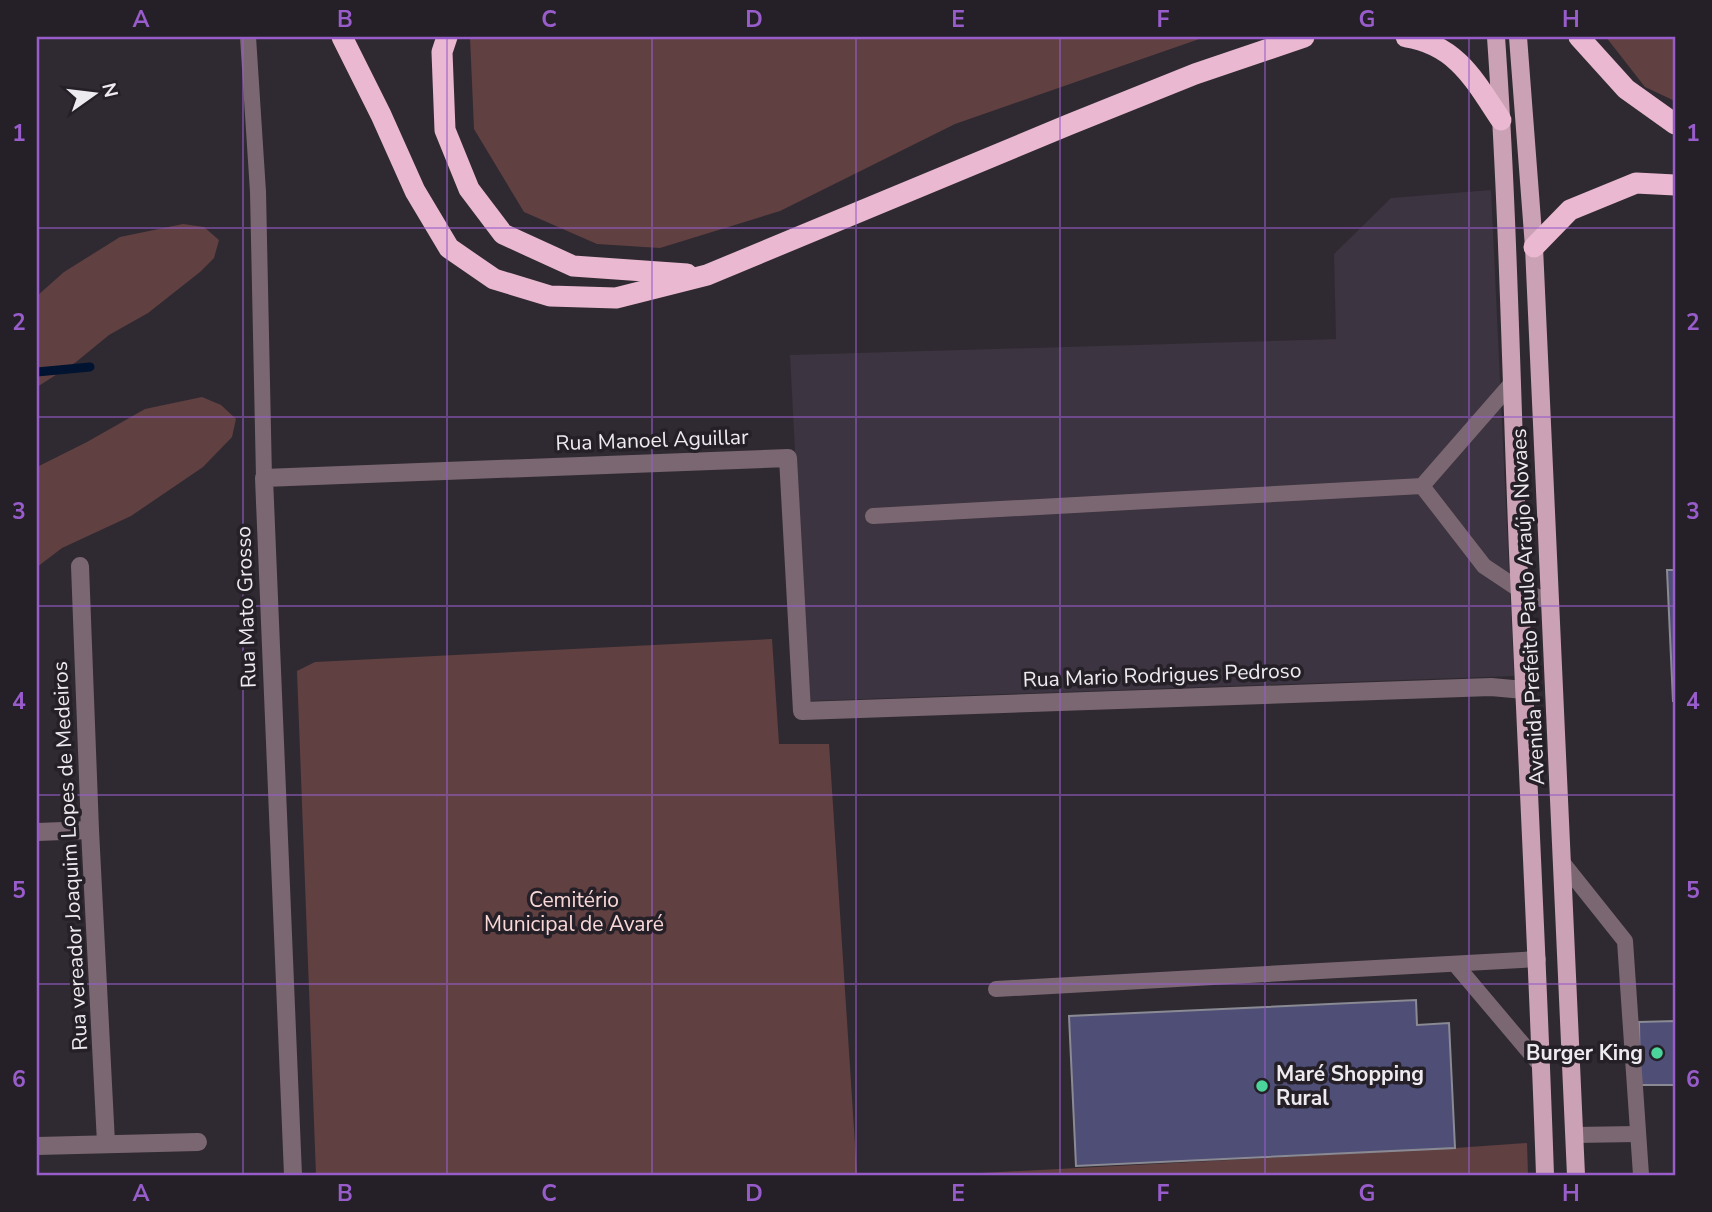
<svg xmlns="http://www.w3.org/2000/svg" width="1712" height="1212" font-family="'Nunito Sans',sans-serif">
  <style>
    .built { fill: #3c3440 }
    .green { fill: #614041 }
    .lines { fill: none; stroke-linecap: round; stroke-linejoin: round }
    .stream { stroke: #001331; stroke-width: 9 }
    .building { fill: #4f4e76; stroke: #8a8a94; stroke-width: 2 }
    .lane { stroke: #7b6771; stroke-width: 16 }
    .street { stroke: #7b6771; stroke-width: 18 }
    .primary { stroke: #cba1b6; stroke-width: 18 }
    .highway { stroke: #eab8d1; stroke-width: 21 }
    .grid { fill: none; stroke: #985ccb; stroke-width: 2; stroke-opacity: 0.55 }
    .poi-dot { fill: #4bd49b; stroke: #252027; stroke-width: 2.5 }
    .labels { text-anchor: middle; dominant-baseline: central; stroke-width: 7; stroke-linejoin: round; paint-order: stroke }
    .street-label { font-size: 21px; fill: #eeebf0; stroke: #252027 }
    .park-label { font-size: 21px; fill: #fad8d8; stroke: #252027 }
    .poi-label { font-size: 21px; font-weight: bold; fill: #eeebf0; stroke: #252027; text-anchor: end }
    .neatline { fill: none; stroke: #985ccb; stroke-width: 2.5 }
    .grid-label { font-size: 23px; text-anchor: middle; font-weight: bold; fill: #985ccb }
  </style>
  <rect width="100%" height="100%" fill="#2f2a31"/>
  <!-- built -->
  <path class="built" d="M1491,190l23,486 -706,25 -18,-346 546,-16 -2,-85 57,-56z"/>
  <!-- green -->
  <g class="green">
    <path d="M470,37h735l-250,87 -175,87 -120,37 -63,-4 -73,-32 -50,-83z"/>
    <path d="M1606,37h69v64l-30,-14z"/>
    <path d="M183,224l21,3 15,13 -5,18 -14,14 -52,41 -39,22 -33,27 -39,25v-91l27,-24 56,-35z"/>
    <path d="M202,397l19,8 15,14 -4,18 -29,30 -72,49 -69,32 -25,19v-100l50,-25 58,-33z"/>
    <path d="M772,639l7,105h50l28,431h-541l-19,-504 18,-9z"/>
    <path d="M1527,1143l1,32h-584l511,-27z"/>
  </g>
  <g class="lines">
    <!-- stream -->
    <path class="stream" d="M37,372l53,-5"/>
  </g>
  <!-- building -->
  <g class="building">
    <path d="M1667,570h8v131h-2z"/>
    <path d="M1416,1000l1,25 32,-2 6,125 -379,18 -7,-150z"/>
    <path d="M1675,1021v64h-35l-1,-63z"/>
  </g>
  <g class="lines">
    <!-- lane -->
    <g class="lane">
      <path d="M248,37l10,155 6,286"/>
      <path d="M1422,486l62,80 36,24 31,12"/>
      <path d="M873,516l549,-30 89,-102"/>
      <path d="M1562,862l63,79 16,234"/>
      <path d="M1455,964l87,103"/>
      <path d="M996,989l542,-30"/>
      <path d="M1574,1135l64,-1"/>
    </g>
    <!-- street -->
    <g class="street">
      <path d="M80,566l10,264 16,313"/>
      <path d="M37,832l53,-2"/>
      <path d="M37,1146l161,-4"/>
      <path d="M293,1175l-29,-697 524,-20 14,253 689,-24 33,3"/>
    </g>
    <!-- primary -->
    <g class="primary">
      <path d="M1496,37c12,171 15,343 22,515 9,208 20,415 27,623"/>
      <path d="M1518,37l16,210 42,928"/>
    </g>
    <!-- highway -->
    <g class="highway">
      <path d="M342,37l39,78 34,76 34,57 45,31 56,17 66,2 91,-23 361,-150 127,-51 109,-37"/>
      <path d="M447,37l-5,15 3,78 24,59 34,45 70,32 114,8"/>
      <path d="M1406,37c51,8 69,44 95,83"/>
      <path d="M1579,37l47,52 49,35"/>
      <path d="M1534,247l36,-37 66,-27 39,2"/>
    </g>
  </g>
  <!-- grid -->
  <path class="grid" d="M243,37v1138M447,37v1138M652,37v1138M856,37v1138M1060,37v1138M1265,37v1138M1469,37v1138M37,228h1638M37,417h1638M37,606h1638M37,795h1638M37,984h1638"/>
  <!-- markers -->
  <g class="poi-dot">
    <circle cx="1657" cy="1053" r="7"/>
    <circle cx="1262" cy="1086" r="7"/>
  </g>
  <g class="labels">
    <!-- street labels -->
    <g class="street-label">
      <text transform="translate(652 440) rotate(-2)">Rua Manoel Aguillar</text>
      <text transform="translate(246 607) rotate(-92)">Rua Mato Grosso</text>
      <text transform="translate(1528 607) rotate(-93)">Avenida Prefeito Paulo Araújo Novaes</text>
      <text transform="translate(1162 675) rotate(-2)">Rua Mario Rodrigues Pedroso</text>
      <text transform="translate(70 856) rotate(-93)">Rua vereador Joaquim Lopes de Medeiros</text>
    </g>
    <!-- park labels -->
    <g class="park-label">
      <text x="574" y="900">Cemitério<tspan x="574" dy="24">Municipal de Avaré</tspan></text>
    </g>
    <!-- poi labels -->
    <g class="poi-label">
      <text x="1643" y="1053">Burger King</text>
      <text x="1276" y="1074" text-anchor="start">Maré Shopping<tspan x="1276" dy="24">Rural</tspan></text>
    </g>
  </g>
  <!-- border -->
  <rect width="1712" height="1212" fill="none" stroke="#252027" stroke-width="77"/>
  <!-- north arrow -->
  <g transform="translate(94 94) rotate(76)" stroke="#252027" stroke-width="5" paint-order="stroke">
  <path d="M0-5L12 26L0 18L-12 26Z" fill="#eeebf0"/>
  <text y="-10" font-size="19" font-weight="bold" text-anchor="middle" fill="#eeebf0">N</text>
  </g>
  <rect x="38" y="38" width="1636" height="1136" class="neatline"/>
  <g class="grid-label">
    <text x="141" y="27">A</text>
    <text x="345" y="27">B</text>
    <text x="549" y="27">C</text>
    <text x="754" y="27">D</text>
    <text x="958" y="27">E</text>
    <text x="1163" y="27">F</text>
    <text x="1367" y="27">G</text>
    <text x="1571" y="27">H</text>
    <text x="19" y="141">1</text>
    <text x="1693" y="141">1</text>
    <text x="19" y="330">2</text>
    <text x="1693" y="330">2</text>
    <text x="19" y="519">3</text>
    <text x="1693" y="519">3</text>
    <text x="19" y="709">4</text>
    <text x="1693" y="709">4</text>
    <text x="19" y="898">5</text>
    <text x="1693" y="898">5</text>
    <text x="19" y="1087">6</text>
    <text x="1693" y="1087">6</text>
    <text x="141" y="1201">A</text>
    <text x="345" y="1201">B</text>
    <text x="549" y="1201">C</text>
    <text x="754" y="1201">D</text>
    <text x="958" y="1201">E</text>
    <text x="1163" y="1201">F</text>
    <text x="1367" y="1201">G</text>
    <text x="1571" y="1201">H</text>
  </g>
</svg>
